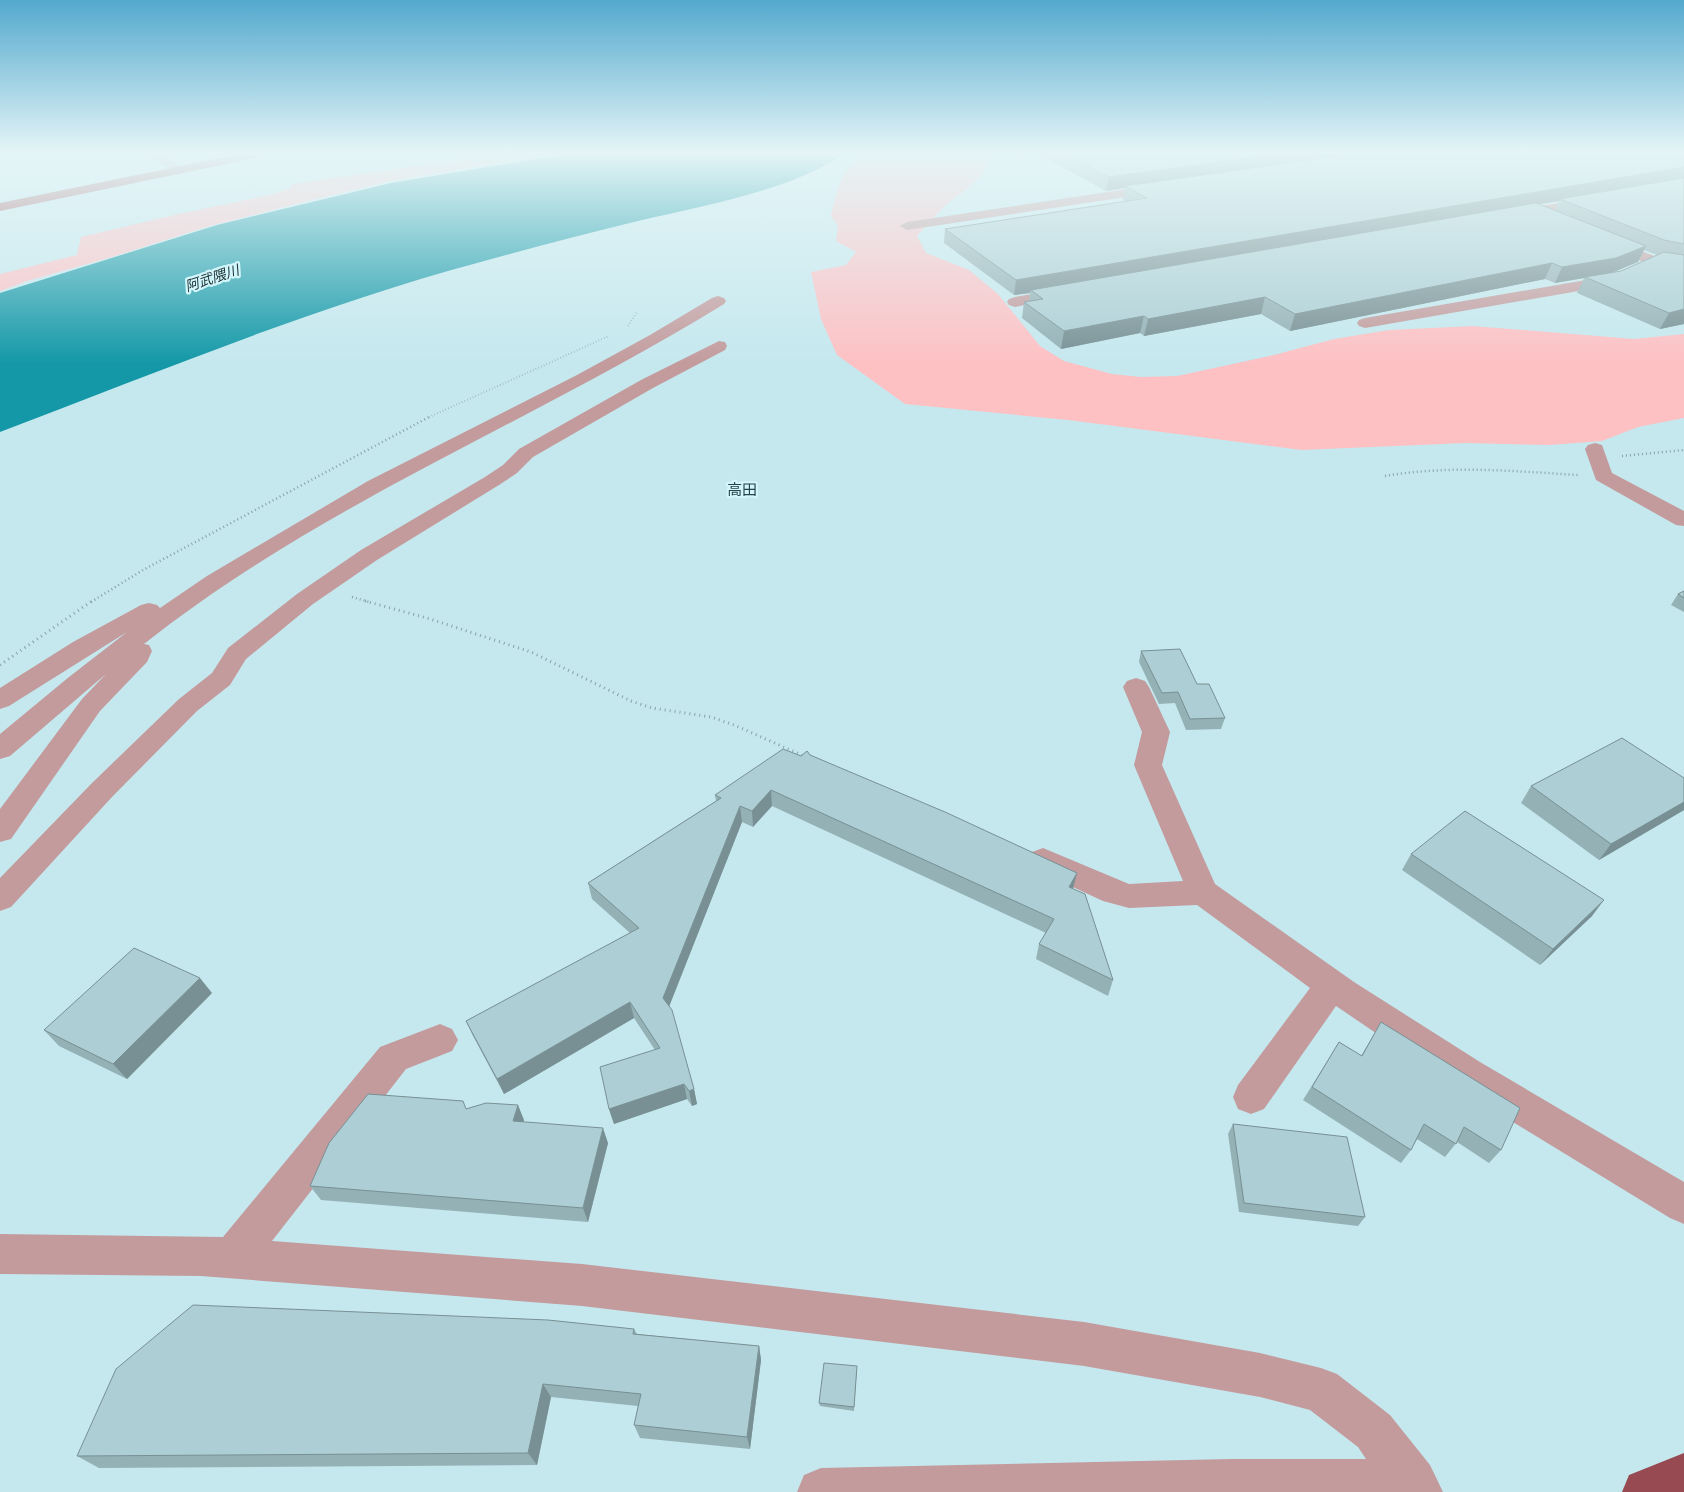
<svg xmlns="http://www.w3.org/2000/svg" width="1684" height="1492" font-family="'PT Sans Narrow','Noto Sans JP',sans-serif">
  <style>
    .green { fill: #fdc1c4 }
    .water { fill: #1498a7 }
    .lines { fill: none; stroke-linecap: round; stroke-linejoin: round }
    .path-far2 { stroke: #87a2a7; stroke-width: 2; stroke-dasharray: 0.5 2.5; stroke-linecap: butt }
    .path-far1 { stroke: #87a2a7; stroke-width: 2.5; stroke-dasharray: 1 3; stroke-linecap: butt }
    .path { stroke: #87a2a7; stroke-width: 3; stroke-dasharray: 1 4; stroke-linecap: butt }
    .minor { fill: #c39b9d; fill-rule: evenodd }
    .major { fill: #a46065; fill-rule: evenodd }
    .highway { fill: #974a51; fill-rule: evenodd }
    .wall { fill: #94b1b6; fill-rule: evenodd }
    .shaded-wall { fill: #789094 }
    .building { fill: #acced4; stroke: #789094 }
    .labels { text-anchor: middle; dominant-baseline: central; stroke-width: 4.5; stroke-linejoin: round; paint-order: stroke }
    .far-water-label { font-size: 14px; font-style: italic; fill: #1b2f33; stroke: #d2f6fb }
    .far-quarter-label { font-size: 15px; fill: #26454a; stroke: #d2f6fb }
  </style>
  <rect width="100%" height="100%" fill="#c5e8ee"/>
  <!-- green -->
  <g class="green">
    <path d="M500,154h55l-165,27 -83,20 -101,26 -94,30 -85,24 -27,10v-17l77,-19 4,-18 93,-22 100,-21 16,-6 2,-4z"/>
    <path d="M867,154h124c-1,22 -32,39 -47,53 -10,9 -18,19 -27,29l9,17 43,17 29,24 42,52 24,15 48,13 29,3 36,-1 97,-21 60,-16 55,-9 84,-4 161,13 50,-5v84l-46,9 -36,14 -53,4 -84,-2 -163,7 -234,-30 -163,-16 -68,-49 -16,-36 -10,-47 35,-7 10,-13 -20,-11 2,-15 -7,-10c6,-25 10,-51 36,-62z"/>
  </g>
  <!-- water -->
  <path class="water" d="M566,154h279c-57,37 -138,51 -203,66 -55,13 -111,28 -165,43 -163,44 -319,109 -477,169v-139l217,-68 174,-42z"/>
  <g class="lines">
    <!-- path-far2 -->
    <g class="path-far2">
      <path d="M628,326l9,-14"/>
      <path d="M429,417l180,-81"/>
    </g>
    <!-- path-far1 -->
    <g class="path-far1">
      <path d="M1622,456l62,-6"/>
      <path d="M1385,476c64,-11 128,-5 193,-1"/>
      <path d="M352,597l17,5"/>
      <path d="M91,602l52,-32 288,-154"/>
    </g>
    <!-- path -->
    <g class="path">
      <path d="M365,601l62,17 104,34 100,49 21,7 59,9 23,8 70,31"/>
      <path d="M0,665l92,-64"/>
    </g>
    <!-- minor -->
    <g class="minor">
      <path d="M147,154h14l25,16 -6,4 -4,-1z"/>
      <path d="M1161,184l5,1 1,3 -1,3 -259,39 -7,-4 7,-4z"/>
      <path d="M1594,197l7,4 -2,3 -86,15 -7,-4 7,-4z"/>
      <path d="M1607,238l50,19 2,3 -6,8 -40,17 -248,43 -6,-2 -2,-3 2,-3 6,-2 244,-42 34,-14 -41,-17 -2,-3 2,-3z"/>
      <path d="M1067,288l6,2 2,3 -2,3 -58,11 -6,-2 -2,-3 2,-3 6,-2z"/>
      <path d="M718,296l6,2 2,3 -2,3c-191,118 -404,200 -580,340l5,1 3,6 -5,11 -47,49 -89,128 -11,3v-33l82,-110 24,-25 -96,82 -10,3v-25l69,-57 58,-45 -118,74 -9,3v-21l73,-46 68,-37 8,-2 8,2 3,3 47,-32 161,-95 209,-106 73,-40 62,-37z"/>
      <path d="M719,341l6,1 2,4 -2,4 -72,38 -120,69 -16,16 -18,12 -122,75 -64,44 -67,55 -16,26 -33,26 -85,86 -101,110 -11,4v-33l92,-95 87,-84 33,-26 16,-25 69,-54 64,-44 124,-73 18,-12 16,-16 122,-69z"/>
      <path d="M1595,443l7,2 10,28 72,38v15l-8,-1 -80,-45 -11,-31 3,-4z"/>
      <path d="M1136,678l9,3 4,6 21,45 -8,33 53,119 139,98 126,80 204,120v42l-14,-6 -216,-132 -118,-80 -72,103 -13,5 -13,-5 -5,-12 5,-12 72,-97 -113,-83 -68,3 -26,-7 -71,-33 -4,-8 4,-8 11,-4 86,36 54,-3 -49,-116 8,-33 -19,-45 4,-6z"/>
      <path d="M440,1024l12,5 6,11 -6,11 -46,18 -134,172 310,23 502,58 176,31 61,15 16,6 53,41 40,50 13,27h-646l7,-17 17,-7 410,-9h135l-8,-12 -48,-37 -50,-13 -176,-31 -502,-60 -381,-30 -201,-2v-40l223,3 157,-190z"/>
    </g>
    <!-- major -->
    <path class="major" d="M239,154h22l-6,4 -255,53v-8z"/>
    <!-- highway -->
    <path class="highway" d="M1684,1453v39h-62l7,-17z"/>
  </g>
  <!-- wall -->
  <g class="wall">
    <path d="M1038,154h646v170l-24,5 -83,-36 7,-15 -29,5 -10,-4 -255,52 -29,-17 -117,22 -4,-3 -79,16 -39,-31 2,-16 5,-1 1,-8 -16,2 -70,-52 1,-14 180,-28 -2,-1 2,-12 -19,3zM1559,201l-4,10 -16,-7zM1644,250l13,5 -36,16 -9,2 26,-11z"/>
    <path d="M1684,591v21l-13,-7 7,-11z"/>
    <path d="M1141,651l56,33 28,34 -4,11 -35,1 -11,-27 -16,1 -20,-42z"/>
    <path d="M810,755l263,134 40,91 -5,16 -72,-37 3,-15 7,-11 -274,-127 -19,21 -11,-5 -73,185 25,82 3,15 -5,2 -5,-7 -73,25 -5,-15 46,-59 -21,-32 -130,76 -31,-58 -7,-15 164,-88 -38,-34 -4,-16 128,-82 -1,-6 86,-39z"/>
    <path d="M1684,778v32l-85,50 -78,-57 10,-17z"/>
    <path d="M1411,854l181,62 -52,49 -138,-95z"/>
    <path d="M212,993l-85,86 -68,-33 -15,-16z"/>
    <path d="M1381,1022l120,128 -12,13 -32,-21 -12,15 -28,-18 -6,11 -10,13 -98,-63 36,-58 22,14z"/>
    <path d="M467,1109l57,11 -1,2 85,21 -20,79 -267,-22 -11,-14z"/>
    <path d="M1233,1124l132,93 -7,9 -119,-14 -11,-78z"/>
    <path d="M634,1329l3,5 122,12 2,14 -11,89 -110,-11 -6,-13 4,-19 -87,-9 -14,68 -438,3 -22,-12z"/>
    <path d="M857,1366l-3,45 -34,-5 -1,-3z"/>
  </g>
  <!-- shaded-wall -->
  <g class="shaded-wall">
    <path d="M1276,154h88l-239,32v2l-19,3 3,-14z"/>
    <path d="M1684,167v11l-124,21 -1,2 -526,91 -2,-2 -1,3 -16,2 2,-15z"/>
    <path d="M1646,246l-8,16 -30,12 -23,3 -1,1 -29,5 7,-16z"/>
    <path d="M1552,263l-7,16 -255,52 5,-17z"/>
    <path d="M1265,297l-4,17 -117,22 4,-17z"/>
    <path d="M1684,309v15l-24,5 9,-16z"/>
    <path d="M1144,316l-4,17 -79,16 3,-18z"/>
    <path d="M771,790l1,16 -19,21 -1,-16z"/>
    <path d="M1684,802v8l-85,50 12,-16z"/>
    <path d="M740,806l2,16 -76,192 -3,-16z"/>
    <path d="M1077,873l-4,16 -4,-2z"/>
    <path d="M1604,900l-12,16 -52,49 13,-16z"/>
    <path d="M200,978l12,15 -85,86 -14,-15z"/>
    <path d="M630,1002l4,16 -130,76 -7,-15z"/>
    <path d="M684,1084l3,15 -73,25 -5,-15z"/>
    <path d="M694,1089l3,15 -5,2 -3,-15z"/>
    <path d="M518,1105l6,15 -5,16 -6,-15z"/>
    <path d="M603,1128l5,15 -20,79 -5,-14z"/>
    <path d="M759,1346l2,14 -11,89 -3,-12z"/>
    <path d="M543,1384l8,13 -14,68 -9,-12z"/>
  </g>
  <!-- building -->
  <g class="building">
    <path d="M1064,154h212l-167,23z"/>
    <path d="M1352,154h332v13l-668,113 -71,-51 202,-31 -22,-12z"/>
    <path d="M1684,178v66l-20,-4 -104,-41z"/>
    <path d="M1536,203l110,43 -30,12 -54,9 -10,-4 -257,51 -30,-17 -117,22 -4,-3 -80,15 -40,-29 19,-3 -12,-9z"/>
    <path d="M1664,252l20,3v54l-15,4 -84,-36 36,-6z"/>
    <path d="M1684,591v7l-6,-4z"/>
    <path d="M1180,649l17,35h12l16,34 -35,1 -12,-27 -16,1 -21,-42z"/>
    <path d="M1622,738l62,40v24l-73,42 -80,-58z"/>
    <path d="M783,749l18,7 6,-5 3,4 135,57 132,61 -8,14 16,7 28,86 -74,-36 15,-25 -283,-129 -19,21 -12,-5 -77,192 9,12 22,79 -5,2 -5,-7 -75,25 -9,-42 60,-19 -30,-46 -133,77 -31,-58 173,-93 -51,-45 133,-85 -6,-3z"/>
    <path d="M1465,811l139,89 -51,49 -142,-95z"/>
    <path d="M134,948l66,30 -87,86 -69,-34z"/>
    <path d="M1381,1022l139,86 -19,42 -37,-23 -8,17 -32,-20 -13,26 -99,-63 27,-45 23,14z"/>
    <path d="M368,1094l95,7 3,8 20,-6 32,2 -5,16 90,7 -20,80 -273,-22 19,-43z"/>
    <path d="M1233,1124l114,13 18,80 -121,-14z"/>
    <path d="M193,1305l355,15 86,9 -1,5 126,12 -12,91 -113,-12 7,-31 -98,-10 -15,69 -451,3 39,-87z"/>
    <path d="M824,1363l33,3 -3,41 -35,-4z"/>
  </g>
  <!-- sky -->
  <linearGradient id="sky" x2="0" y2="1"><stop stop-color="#53a9ce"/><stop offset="0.42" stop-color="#e5f5f7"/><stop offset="1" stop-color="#e5f5f7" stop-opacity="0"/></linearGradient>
  <rect width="1684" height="363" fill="url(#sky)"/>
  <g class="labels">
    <!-- far-water labels -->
    <g class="far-water-label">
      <text transform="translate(212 278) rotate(-18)">阿武隈川</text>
    </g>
    <!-- far-quarter labels -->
    <g class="far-quarter-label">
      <text x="742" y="489">高田</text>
    </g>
  </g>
</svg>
